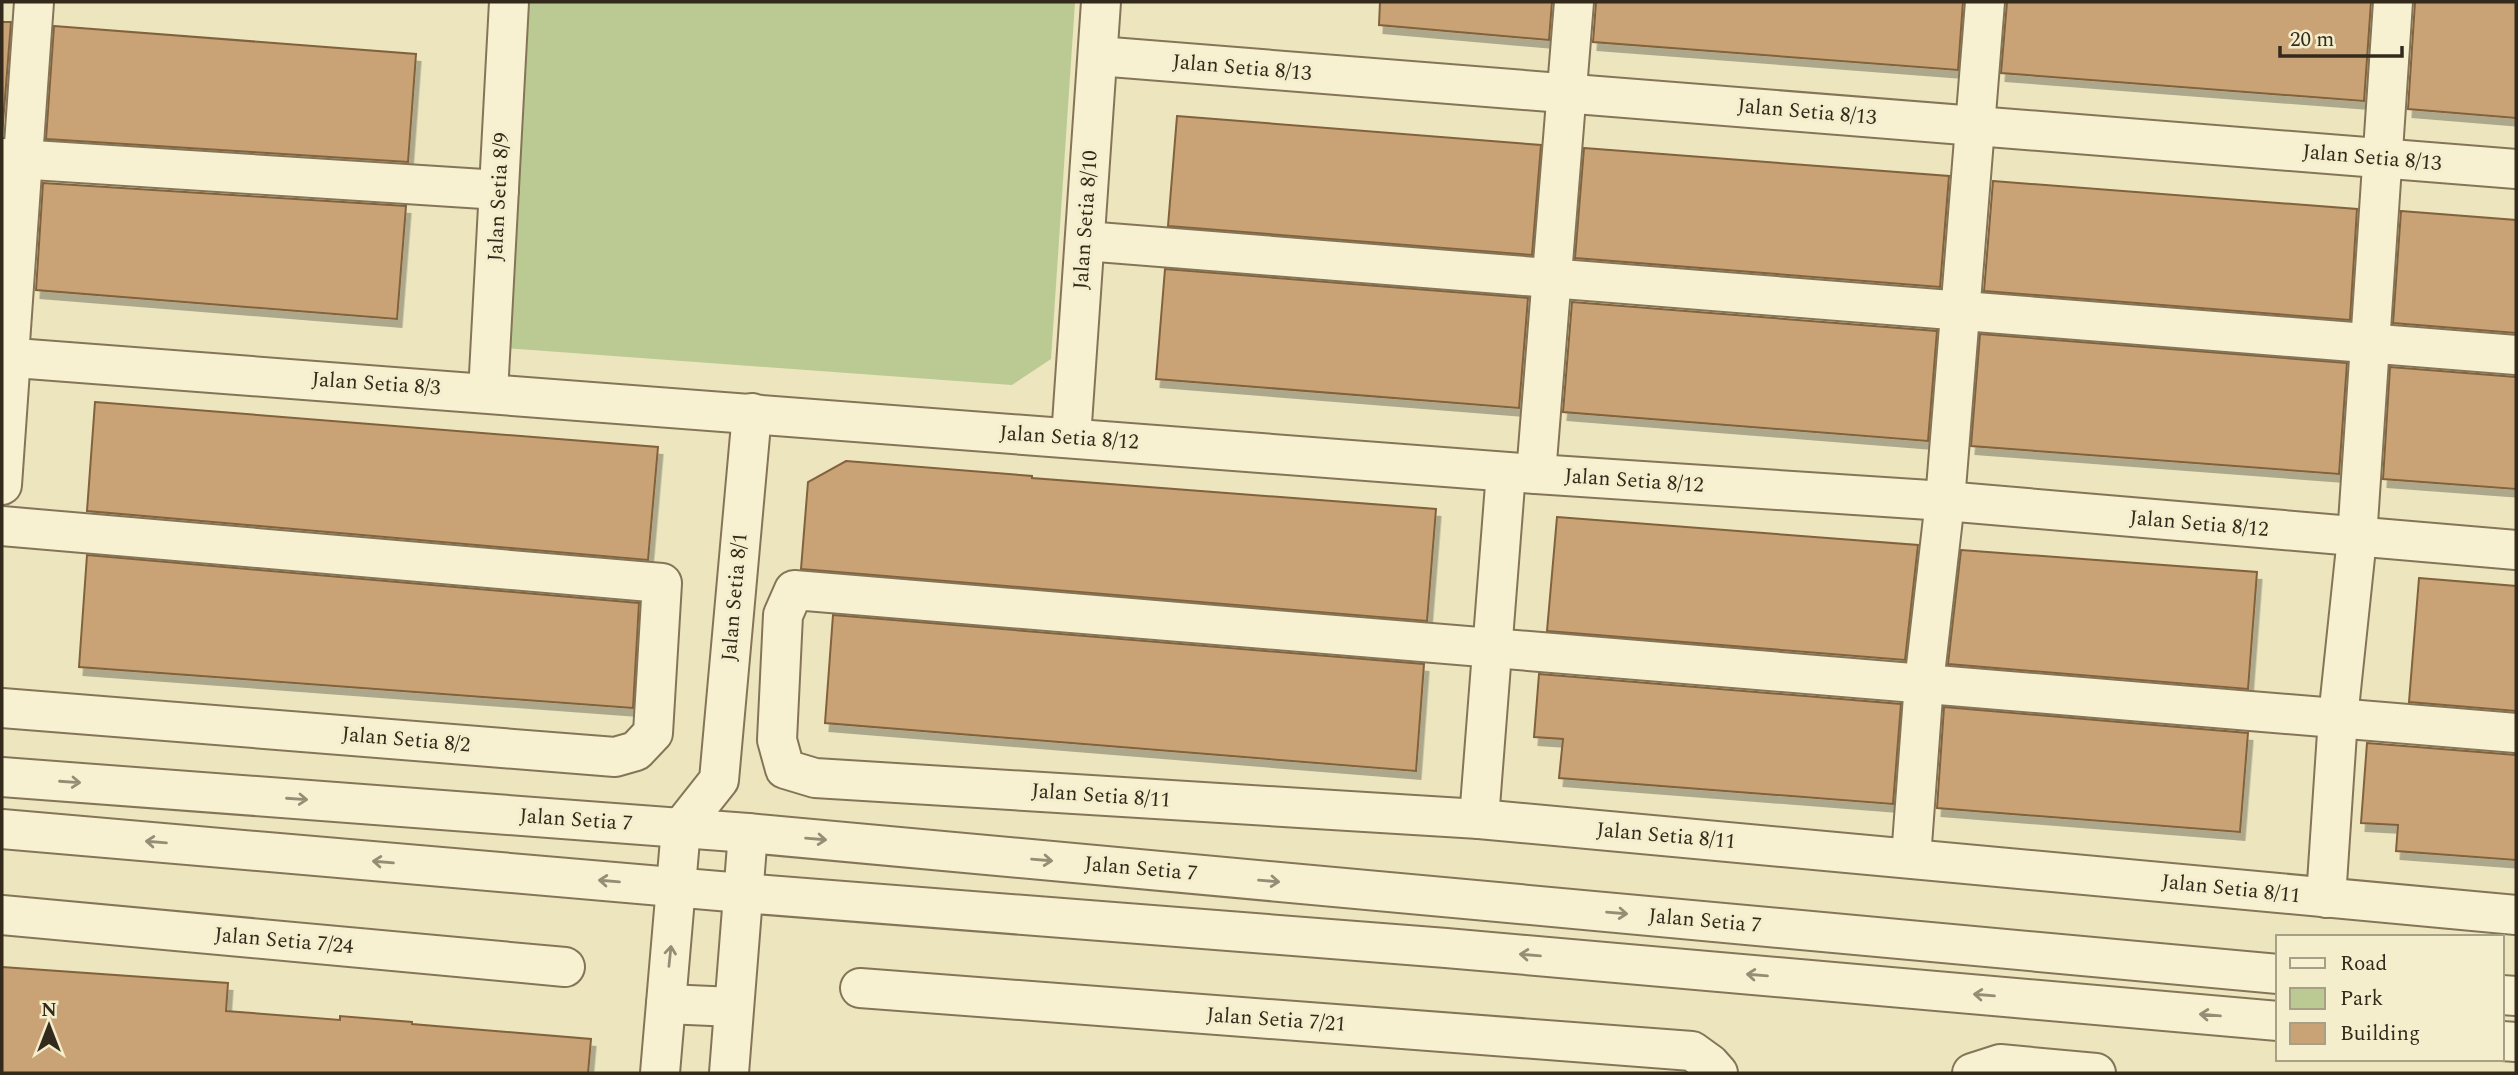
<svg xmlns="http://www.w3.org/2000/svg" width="2518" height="1075" font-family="Spectral,serif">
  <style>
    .green { fill: #bbc993 }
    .building { fill: #c9a375; stroke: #82623e; stroke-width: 2; filter: url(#shadow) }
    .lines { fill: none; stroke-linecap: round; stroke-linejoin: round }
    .minor-casing { stroke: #847558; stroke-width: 42 }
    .minor { stroke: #f7f1d1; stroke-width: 38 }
    .oneway { stroke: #958e76 }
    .labels { text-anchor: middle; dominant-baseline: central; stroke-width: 6; stroke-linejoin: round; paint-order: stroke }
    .street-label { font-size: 21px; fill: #332a1c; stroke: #f4eecd }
  </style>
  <defs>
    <filter id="shadow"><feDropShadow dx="4.5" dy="8" stdDeviation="0" flood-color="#0004"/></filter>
  </defs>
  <rect width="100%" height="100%" fill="#ece5be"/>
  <!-- green -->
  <path class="green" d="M523,2h552l-24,357 -39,26 -507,-37z"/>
  <!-- building -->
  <g class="building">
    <path d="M1380,2h172l-3,38 -170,-15z"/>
    <path d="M1596,2h367l-5,68 -365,-28z"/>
    <path d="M2007,2h364l-7,99 -363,-28z"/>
    <path d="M2415,2h101v116l-108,-9z"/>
    <path d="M2,22h9l-9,114z"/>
    <path d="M54,26l362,28 -8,108 -362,-23z"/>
    <path d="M1177,116l364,29 -9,110 -364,-29z"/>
    <path d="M1584,148l365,28 -9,111 -365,-29z"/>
    <path d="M1993,181l364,28 -7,111 -366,-29z"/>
    <path d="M43,183l363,23 -9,113 -361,-29z"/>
    <path d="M2401,211l115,9v113l-123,-10z"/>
    <path d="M1165,269l363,29 -9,110 -363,-29z"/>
    <path d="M1572,302l365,29 -9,110 -365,-29z"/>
    <path d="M1980,334l367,29 -8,111 -368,-28z"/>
    <path d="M2390,367l126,10v112l-133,-10z"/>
    <path d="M95,402l563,45 -10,113 -561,-49z"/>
    <path d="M846,461l186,15v2l404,31 -9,112 -626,-52 7,-87z"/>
    <path d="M1557,517l361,28 -13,115 -358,-29z"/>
    <path d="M1961,550l296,22 -9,117 -300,-25z"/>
    <path d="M87,555l552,48 -6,105 -554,-41z"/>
    <path d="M2419,578l97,8v125l-107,-9z"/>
    <path d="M833,615l591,49 -8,107 -591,-48z"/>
    <path d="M1539,674l362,30 -8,100 -334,-26 4,-39 -29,-2z"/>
    <path d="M1944,707l304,26 -8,99 -303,-24z"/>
    <path d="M2367,743l149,12v105l-120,-9 2,-26 -37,-2z"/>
    <path d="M2,967l226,16 -2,28 114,9v-4l72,6v2l179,15 -3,34h-586z"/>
  </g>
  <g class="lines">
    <!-- minor casing -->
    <g class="minor-casing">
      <g id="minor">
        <path d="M1098,56l1418,113"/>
        <path d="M2,158l497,32"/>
        <path d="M1085,241l1431,114"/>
        <path d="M2,357l1534,117 409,27 571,49"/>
        <path d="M9,357l25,-355"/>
        <path d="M488,393l21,-391"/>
        <path d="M1071,438l30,-436"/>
        <path d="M1536,474l38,-472"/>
        <path d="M2,485l9,-129"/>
        <path d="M2,526l660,57 -9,150 -17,18 -21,6 -613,-49"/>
        <path d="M2516,733l-1722,-143 -11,25 -6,125 8,29 30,9 664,41 1037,96"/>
        <path d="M2,777l746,56 1530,141"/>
        <path d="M1479,819l27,-347"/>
        <path d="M681,828l38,-48 33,-367"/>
        <path d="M2,829l740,64 704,55 832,73"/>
        <path d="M1911,858l13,-175 21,-182 40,-499"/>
        <path d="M2326,898l12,-180 19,-180 36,-536"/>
        <path d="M2,915l563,52"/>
        <path d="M860,988l832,63 18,13 8,9"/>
        <path d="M2502,995l14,1"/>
        <path d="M666,1004l68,3"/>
        <path d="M2502,1041l14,1"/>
        <path d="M660,1073l21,-245"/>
        <path d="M729,1073l19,-240"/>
        <path d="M1972,1073l28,-9 96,9"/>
      </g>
    </g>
    <!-- minor -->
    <use href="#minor" class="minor"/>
  </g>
  <!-- one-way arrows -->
  <defs><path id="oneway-shaft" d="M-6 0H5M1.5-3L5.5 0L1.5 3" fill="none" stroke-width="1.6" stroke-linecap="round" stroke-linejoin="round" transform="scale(1.75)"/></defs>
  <g class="oneway">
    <use href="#oneway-shaft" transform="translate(70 782) rotate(4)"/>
    <use href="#oneway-shaft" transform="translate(297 799) rotate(4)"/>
    <use href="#oneway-shaft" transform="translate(816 839) rotate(5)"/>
    <use href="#oneway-shaft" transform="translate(156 842) rotate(-175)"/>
    <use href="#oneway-shaft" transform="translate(1042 860) rotate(5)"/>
    <use href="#oneway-shaft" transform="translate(383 862) rotate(-175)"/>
    <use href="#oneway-shaft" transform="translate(609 881) rotate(-175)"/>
    <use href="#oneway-shaft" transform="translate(1269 881) rotate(5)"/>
    <use href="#oneway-shaft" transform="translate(1617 913) rotate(5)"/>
    <use href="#oneway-shaft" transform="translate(1530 955) rotate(-175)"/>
    <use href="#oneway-shaft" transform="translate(670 956) rotate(-84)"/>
    <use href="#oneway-shaft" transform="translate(1757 975) rotate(-175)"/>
    <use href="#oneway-shaft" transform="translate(1984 995) rotate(-175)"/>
    <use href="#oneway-shaft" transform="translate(2210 1015) rotate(-175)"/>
  </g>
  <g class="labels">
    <!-- street labels -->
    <g class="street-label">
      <text transform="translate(1242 68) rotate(5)">Jalan Setia 8/13</text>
      <text transform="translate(1807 112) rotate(5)">Jalan Setia 8/13</text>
      <text transform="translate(2372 158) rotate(5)">Jalan Setia 8/13</text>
      <text transform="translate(499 197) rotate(-87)">Jalan Setia 8/9</text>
      <text transform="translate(1086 220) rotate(-86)">Jalan Setia 8/10</text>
      <text transform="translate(376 384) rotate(4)">Jalan Setia 8/3</text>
      <text transform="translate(1069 438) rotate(4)">Jalan Setia 8/12</text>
      <text transform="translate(1634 481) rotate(4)">Jalan Setia 8/12</text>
      <text transform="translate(2199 524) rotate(5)">Jalan Setia 8/12</text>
      <text transform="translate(735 597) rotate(-85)">Jalan Setia 8/1</text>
      <text transform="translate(406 740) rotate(5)">Jalan Setia 8/2</text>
      <text transform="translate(1101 796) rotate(4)">Jalan Setia 8/11</text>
      <text transform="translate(576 820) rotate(4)">Jalan Setia 7</text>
      <text transform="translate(1666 836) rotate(5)">Jalan Setia 8/11</text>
      <text transform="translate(1141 869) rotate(5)">Jalan Setia 7</text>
      <text transform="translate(2231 889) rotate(6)">Jalan Setia 8/11</text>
      <text transform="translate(1705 921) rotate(5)">Jalan Setia 7</text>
      <text transform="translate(284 941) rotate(5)">Jalan Setia 7/24</text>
      <text transform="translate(1276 1020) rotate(4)">Jalan Setia 7/21</text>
    </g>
  </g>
  <!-- border -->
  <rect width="2518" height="1075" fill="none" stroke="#332a1c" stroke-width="7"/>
  <!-- legend -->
  <rect x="2276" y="935" width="228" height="126" fill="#f4eecd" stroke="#a7a086" stroke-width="2"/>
  <rect x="2290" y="958" width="35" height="10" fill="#f7f1d1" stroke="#a7a086" stroke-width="2"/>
  <text x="2340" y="970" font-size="21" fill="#332a1c">Road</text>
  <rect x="2290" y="988" width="35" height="21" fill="#bbc993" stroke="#a7a086" stroke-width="2"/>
  <text x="2340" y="1005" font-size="21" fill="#332a1c">Park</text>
  <rect x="2290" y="1023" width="35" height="21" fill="#c9a375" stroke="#a7a086" stroke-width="2"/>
  <text x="2340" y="1040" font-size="21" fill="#332a1c">Building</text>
  <!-- north arrow -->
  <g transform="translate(49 1026)" stroke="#f4eecd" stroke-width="5" paint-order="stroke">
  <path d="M0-5L12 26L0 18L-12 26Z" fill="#332a1c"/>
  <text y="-10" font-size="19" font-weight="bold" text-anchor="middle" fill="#332a1c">N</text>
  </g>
  <!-- scale -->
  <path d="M2280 46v10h122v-10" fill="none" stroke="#332a1c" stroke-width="3.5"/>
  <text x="2290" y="46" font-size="21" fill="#332a1c" stroke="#f4eecd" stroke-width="5" paint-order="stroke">20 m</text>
</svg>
